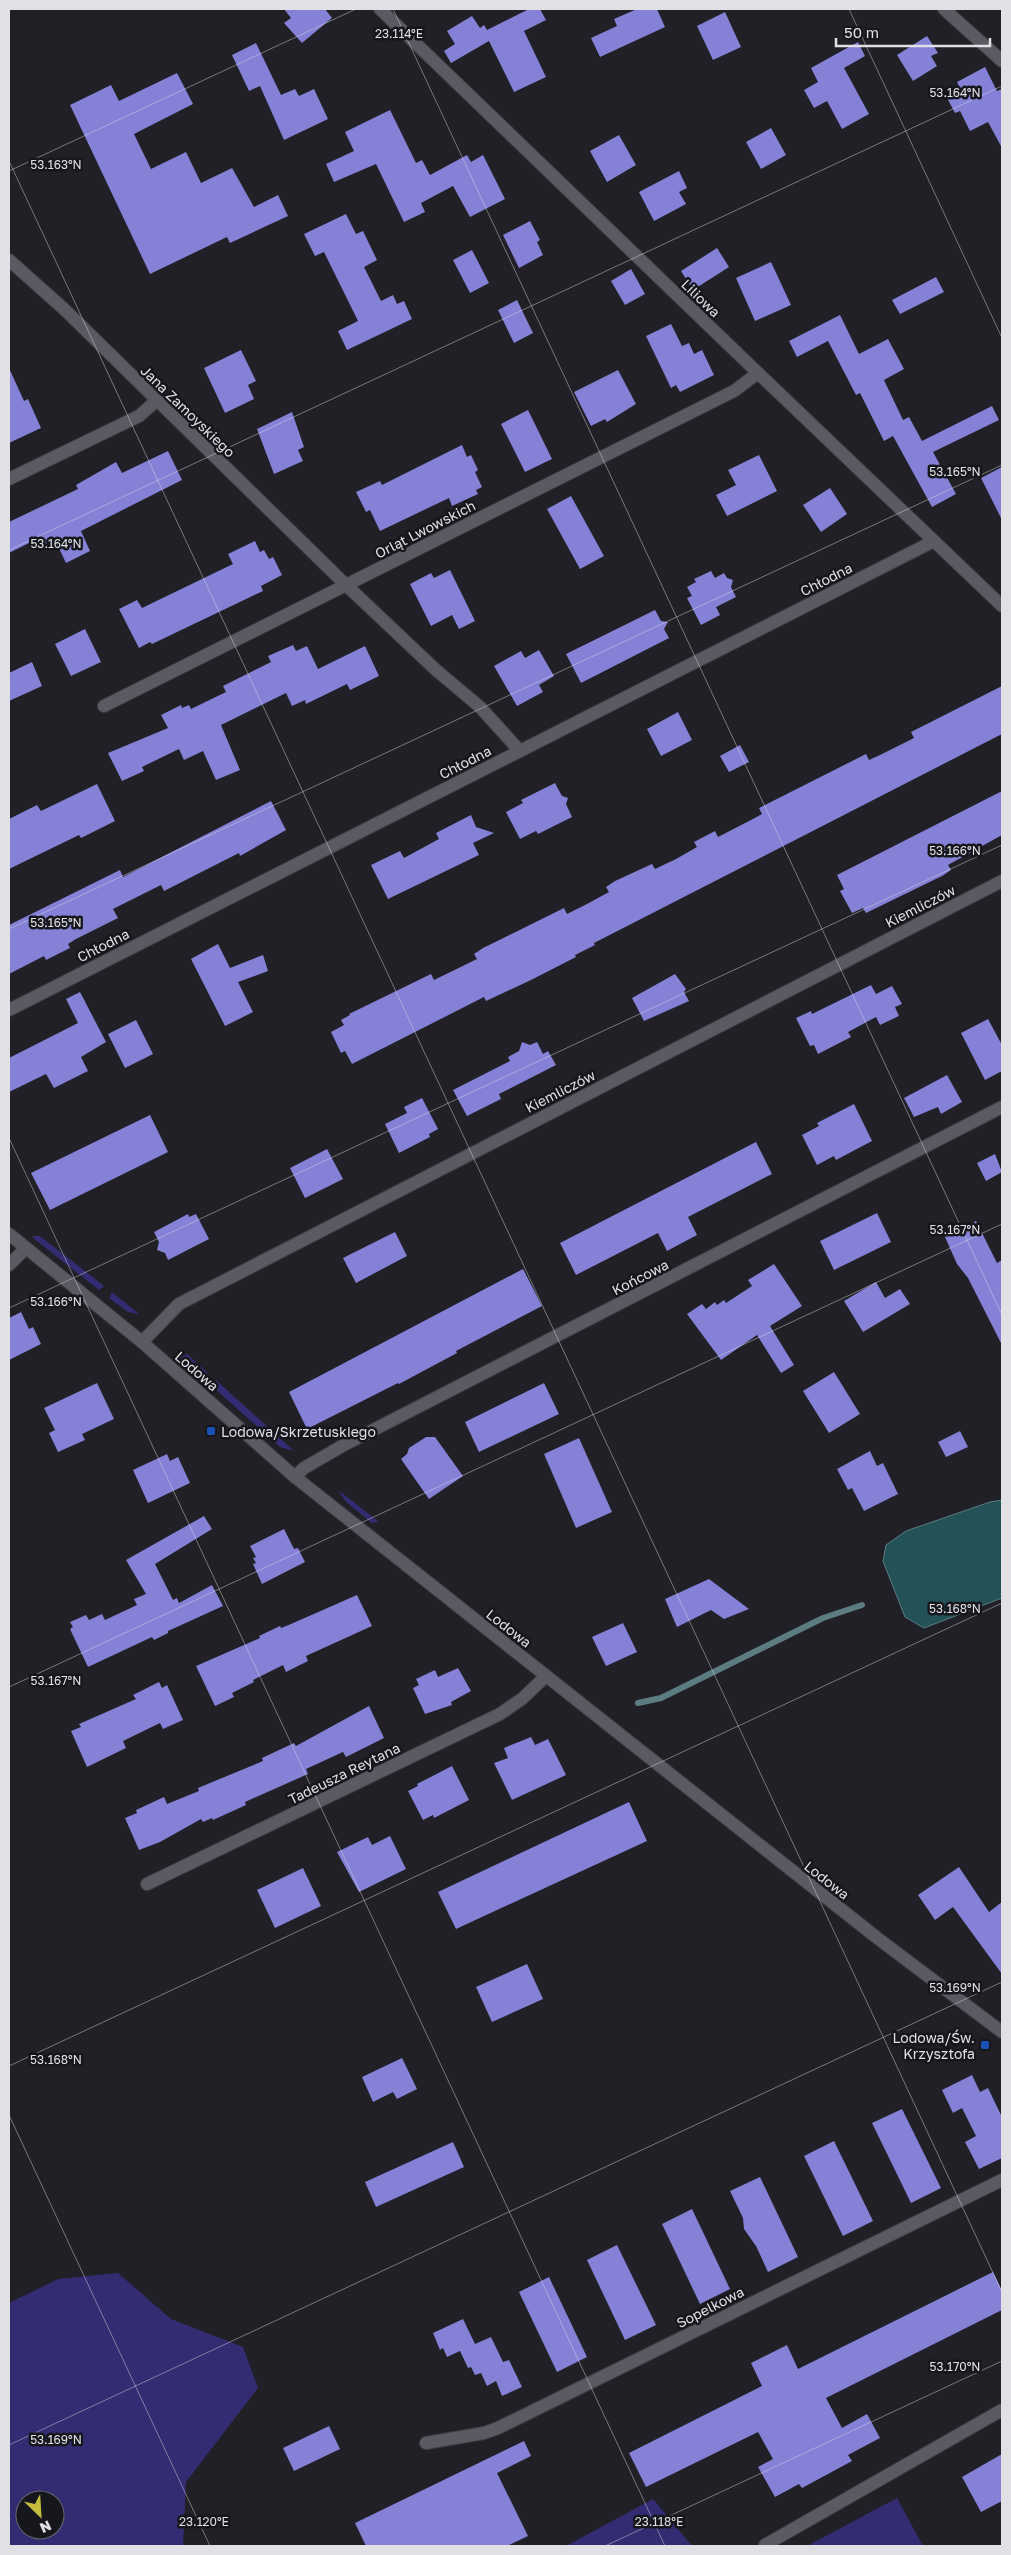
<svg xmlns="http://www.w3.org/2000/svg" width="1011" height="2555" font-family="'Golos Text',sans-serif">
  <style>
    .green { fill: #342c72; fill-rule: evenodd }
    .water { fill: #235158; stroke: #5c7c82 }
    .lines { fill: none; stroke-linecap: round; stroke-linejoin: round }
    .stream { stroke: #5c7c82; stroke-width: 6 }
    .building { fill: #8481d7 }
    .minor-casing { stroke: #3d3d42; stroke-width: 14 }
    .minor { stroke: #5a5b62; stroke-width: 12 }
    .ticks { fill: none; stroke: #e0e0e5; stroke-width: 1; stroke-opacity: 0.45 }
    .transit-dot { fill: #1a4fb4; stroke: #16171d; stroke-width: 2 }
    .labels { text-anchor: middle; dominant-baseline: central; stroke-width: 5; stroke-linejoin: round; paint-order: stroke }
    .street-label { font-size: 14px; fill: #e0e0e5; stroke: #16171d }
    .poi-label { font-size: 14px; fill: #e0e0e5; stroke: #16171d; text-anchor: start }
    .ticks-label { font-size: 12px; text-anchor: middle; fill: #e0e0e5; stroke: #16171d; stroke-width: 5; stroke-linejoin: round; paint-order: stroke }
  </style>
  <rect width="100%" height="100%" fill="#202026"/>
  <!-- green -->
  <g class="green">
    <path d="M33,1236h7l64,50 -5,4 -66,-52z"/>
    <path d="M112,1292l27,22 -11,-2 -19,-14z"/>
    <path d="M187,1354l21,19 -7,5 -22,-20z"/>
    <path d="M216,1380l78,71 -14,-4 -66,-59z"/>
    <path d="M338,1490l40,31 -6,2 -26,-21z"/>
    <path d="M118,2273l53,46 72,28 15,41 -72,94 -3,64h-174v-243l49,-24zM25,2500h30v30h-30z"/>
    <path d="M897,2498l26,48h-116z"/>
    <path d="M653,2499l39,47h-126z"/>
  </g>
  <!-- water -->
  <path class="water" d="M1002,1500v98l-78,30 -19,-11 -22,-56 3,-16 20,-14 84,-29z"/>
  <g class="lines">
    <!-- stream -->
    <path class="stream" d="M638,1703l23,-5 162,-80 39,-13"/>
  </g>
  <!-- building -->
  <g class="building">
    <path d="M284,9h41l7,9 -30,25 -18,-20 7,-5z"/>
    <path d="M529,9h11l6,11 -22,11 22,46 -32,15 -25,-51 -38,22 -7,-12 11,-7 -8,-13 25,-15 8,12 4,-3 3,5z"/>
    <path d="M637,9h20l8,18 -65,30 -9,-19 26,-12 -3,-7z"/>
    <path d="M725,12l16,35 -28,13 -16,-34z"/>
    <path d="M927,36l11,17 -7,3 6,10 -24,15 -16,-26z"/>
    <path d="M858,42l7,14 -21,12 25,46 -27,15 -15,-28 -13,7 -10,-18 14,-8 -7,-14z"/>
    <path d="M256,43l25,52 14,-6 4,7 15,-7 14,30 -44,21 -24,-54 -11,5 -17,-36z"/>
    <path d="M985,67l12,24 5,-2v59l-14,-26 -18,9 -10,-20 -5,2 -8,-15 14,-8 -4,-8z"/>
    <path d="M177,73l16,31 -59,30 17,35 35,-17 15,31 31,-15 22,39 24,-12 10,21 -58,27 -3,-6 -77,37 -80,-169 41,-20 8,16z"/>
    <path d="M390,110l26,53 6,-3 8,15 37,-20 4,7 12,-7 22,44 -35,18 -17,-31 -32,17 4,9 -21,10 -28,-58 -42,18 -8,-18 28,-13 -9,-19z"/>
    <path d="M771,128l15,27 -25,14 -15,-27z"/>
    <path d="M619,135l17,30 -29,17 -17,-31z"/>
    <path d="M679,171l8,17 -8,4 7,12 -32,17 -15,-29z"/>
    <path d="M346,214l10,20 7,-3 14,29 -13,7 17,34 12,-6 4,9 7,-3 8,18 -65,31 -9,-19 20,-10 -34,-69 -9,4 -11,-22z"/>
    <path d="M530,221l10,19 -3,2 6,13 -24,13 -16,-33z"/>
    <path d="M717,248l12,19 -36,23 -12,-19z"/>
    <path d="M472,250l17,33 -19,10 -17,-33z"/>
    <path d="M771,262l20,43 -36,16 -19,-43z"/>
    <path d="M631,269l14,25 -20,11 -14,-24z"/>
    <path d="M936,277l8,15 -44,22 -8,-14z"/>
    <path d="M517,300l16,33 -19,10 -16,-33z"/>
    <path d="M840,315l19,39 29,-15 16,30 -20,11 19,40 6,-3 13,24 70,-35 7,14 -66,32 23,42 -24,13 -39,-71 -9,5 -24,-48 -4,2 -28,-54 -31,16 -8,-16z"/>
    <path d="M671,324l11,22 7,-3 5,11 8,-4 12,25 -34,17 -4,-7 -5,3 -25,-52z"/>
    <path d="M241,350l15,31 -8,4 6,14 -29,14 -21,-45z"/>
    <path d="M9,368l15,33 4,-2 13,29 -32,15z"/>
    <path d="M618,370l18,34 -29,18 -2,-3 -14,7 -17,-34z"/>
    <path d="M528,410l24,49 -27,13 -24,-48z"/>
    <path d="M292,412l12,35 -6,3 5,11 -29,13 -17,-45z"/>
    <path d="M462,445l5,12 4,-2 7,15 -3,2 7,15 -6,3 2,4 -26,12 -3,-8 -69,33 -10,-21 -4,2 -10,-20 24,-11 2,4z"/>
    <path d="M168,451l14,29 -101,51 9,20 -24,12 -11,-23 -10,4 -4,-7 -32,16v-31l69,-33 -2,-4 40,-23 6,11z"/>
    <path d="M759,455l18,36 -50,25 -11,-21 20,-10 -8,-15z"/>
    <path d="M1002,467v53l-21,-42z"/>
    <path d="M830,488l17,26 -26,18 -18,-27z"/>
    <path d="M571,496l33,60 -24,13 -33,-60z"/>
    <path d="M255,541l5,11 4,-2 5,9 4,-2 9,18 -21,11 2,5 -111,53 -2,-2 -11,6 -20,-39 18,-9 5,8 91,-44 -5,-10z"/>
    <path d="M450,570l25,51 -16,8 -7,-14 -21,11 -21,-42 21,-11 3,5z"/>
    <path d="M711,571l4,7 9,-5 3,5 6,2 -2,7 5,10 -20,10 4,8 -19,10 -14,-27 5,-2 -5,-9 9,-5 -2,-3z"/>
    <path d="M655,610l6,11 7,1 -4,7 5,9 -88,45 -15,-29z"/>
    <path d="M85,629l16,33 -30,14 -16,-32z"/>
    <path d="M293,645l3,6 11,-5 11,23 47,-23 14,30 -29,14 -3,-6 -41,20 -1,-4 -13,6 -6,-13 -65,32 19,45 -24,10 -13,-29 -19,9 -5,-11 -37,18 2,4 -22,10 -14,-28 60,-25 -7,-13 20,-10 1,3 7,-3 2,4 35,-17 -3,-6 48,-24 -3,-6z"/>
    <path d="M539,650l15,26 -15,9 4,7 -26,14 -23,-40 27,-15 4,7z"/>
    <path d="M32,662l10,24 -33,15v-28z"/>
    <path d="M1002,686v48l-408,209 1,2 -20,10 1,2 -45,23 -45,21 -2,-4 -132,67 -7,-13 -4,2 -10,-21 13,-7 -3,-5 9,-5 -1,-1 82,-40 3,6 43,-21 -3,-5 9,-6 81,-40 3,6 20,-10 22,-12 -3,-5 9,-6 37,-17 3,5 21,-10 21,-12 -3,-5 21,-11 3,6 33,-17 11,-6 -3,-6 107,-54 3,6 11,-5 34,-17 -3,-6z"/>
    <path d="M678,712l14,28 -31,16 -14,-27z"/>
    <path d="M740,745l9,17 -20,10 -9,-16z"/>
    <path d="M555,783l7,13 6,2 -2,6 6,13 -34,17 -2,-3 -16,8 -14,-27 17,-9 -2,-3z"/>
    <path d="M97,784l18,37 -34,17 -2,-3 -70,34v-50l28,-14 4,6z"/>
    <path d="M1002,791v44l-54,30 3,5 -9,6 -76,37 -3,-5 -11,5 -12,-22 4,-2 -7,-14z"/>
    <path d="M271,801l15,29 -46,26 -1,-3 -75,38 -3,-6 -48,24 5,9 -42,21 -8,5 2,4 -24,12 -2,-4 -35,18v-49l111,-55 3,7z"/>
    <path d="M471,815l5,12 18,6 -21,10 6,12 -91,44 -17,-34 29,-14 4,7 35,-19 -3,-6z"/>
    <path d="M218,944l12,24 33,-13 5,16 -30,11 15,30 -28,14 -34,-67z"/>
    <path d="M675,974l11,15 -2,3 5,9 -45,20 -12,-23z"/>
    <path d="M871,985l5,9 16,-8 10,18 -7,3 4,9 -19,9 -4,-8 -28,15 3,5 -33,17 -4,-9 -4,1 -14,-28 15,-7 1,3z"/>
    <path d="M80,992l26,50 -25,15 7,14 -34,17 -8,-14 -37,18v-34l69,-35 -12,-24z"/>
    <path d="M988,1019l14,26v26l-17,9 -24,-47z"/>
    <path d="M136,1020l17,34 -28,14 -17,-34z"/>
    <path d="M522,1042l8,3 7,-3 6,12 5,-3 8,14 -57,29 2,5 -34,17 -14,-26 57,-29 -2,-4 11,-6z"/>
    <path d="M947,1075l15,27 -21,12 -3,-7 -24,10 -10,-19z"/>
    <path d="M422,1098l16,31 -9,5 1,3 -31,16 -14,-29 22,-11 -3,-6z"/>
    <path d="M854,1104l18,37 -36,19 -2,-4 -17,9 -15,-30 17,-9 -2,-3z"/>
    <path d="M150,1115l18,37 -118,58 -19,-37z"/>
    <path d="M756,1142l16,32 -84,43 9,18 -30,16 -9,-18 -82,42 -16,-32z"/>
    <path d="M327,1149l16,30 -38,19 -15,-30z"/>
    <path d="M995,1154l7,18 -16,9 -9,-18z"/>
    <path d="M877,1213l14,29 -57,28 -14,-29z"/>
    <path d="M188,1214l1,3 7,-3 13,25 -41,21 -3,-7 -8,-3 2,-8 -5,-10z"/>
    <path d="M976,1221l21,42 5,-3v85l-34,-67 -11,-14 -12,-27z"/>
    <path d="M395,1232l12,24 -51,27 -13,-25z"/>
    <path d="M774,1264l28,42 -32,20 24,39 -13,8 -24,-38 -36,25 -34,-46 15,-10 4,5 9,-7 2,3 7,-5 2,3 26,-17 -4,-6z"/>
    <path d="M523,1269l19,37 -86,45 1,2 -58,31 -1,-1 -91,46 -18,-37z"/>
    <path d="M876,1282l9,16 15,-9 10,15 -47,28 -19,-31z"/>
    <path d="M21,1312l8,17 4,-2 8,17 -32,16v-42z"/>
    <path d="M834,1372l26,42 -31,19 -26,-42z"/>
    <path d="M97,1383l17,36 -32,15 3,6 -27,12 -9,-19 6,-3 -11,-22z"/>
    <path d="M544,1383l15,31 -80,38 -14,-30z"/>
    <path d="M960,1431l8,16 -22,10 -8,-15z"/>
    <path d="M426,1437h9l28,39 -34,23 -28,-40 6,-5 2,-6z"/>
    <path d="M579,1438l33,74 -36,16 -32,-74z"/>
    <path d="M870,1451l7,15 6,-3 15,31 -34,17 -12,-23 -4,2 -11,-21z"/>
    <path d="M167,1454l3,7 8,-4 12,26 -42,20 -15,-33z"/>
    <path d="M204,1516l8,13 -57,35 18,36 4,-2 2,5 33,-18 11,21 -55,25v2l-14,7 -2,-3 -64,30 -18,-38 3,-2 -3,-5 16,-7 3,5 13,-6 3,6 32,-15 -3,-6 12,-5 -20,-34z"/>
    <path d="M284,1529l10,20 4,-1 7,14 -43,22 -9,-20 3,-1 -3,-5 3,-1 -6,-11z"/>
    <path d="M709,1579l40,30 -25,10 -13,-9 -34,17 -12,-28z"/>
    <path d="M357,1595l15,31 -66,30 2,5 -22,11 -3,-7 -30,15 1,2 -22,11 2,4 -19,9 -19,-40 64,-28 -1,-2 21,-10 1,2 10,-4z"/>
    <path d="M623,1623l14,29 -31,14 -14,-29z"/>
    <path d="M458,1668l13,23 -20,11 1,3 -27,9 -12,-26 6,-3 -3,-6 19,-9 3,7z"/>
    <path d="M159,1682l3,6 5,-3 16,35 -20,9 -3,-6 -37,18 3,7 -39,19 -16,-36 10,-4 -2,-3 57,-25 -3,-4z"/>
    <path d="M369,1706l15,32 -38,19 -3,-5 -37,17 2,5 -63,28 1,3 -33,15 -1,-2 -9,4 -2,-3 -41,23 -21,8 -14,-32 12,-5 -1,-3 28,-13 3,7 32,-13 -1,-3 65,-27 -1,-3 32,-15 2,3z"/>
    <path d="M531,1737l4,8 13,-6 18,36 -54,25 -18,-37 14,-5 -4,-10z"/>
    <path d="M452,1766l17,34 -35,18 -1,-3 -10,5 -15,-29 10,-5 -1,-2z"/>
    <path d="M629,1802l18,39 -191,88 -18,-37z"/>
    <path d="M390,1836l16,33 -47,23 -22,-40 31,-15 4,8z"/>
    <path d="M959,1867l30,45 13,-10v72l-49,-67 -18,13 -17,-25z"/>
    <path d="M303,1868l18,38 -46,22 -18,-38z"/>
    <path d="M527,1964l16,35 -51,23 -16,-35z"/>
    <path d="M402,2058l15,31 -20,10 -4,-7 -20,10 -11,-25z"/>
    <path d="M972,2075l8,17 8,-4 14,29v41l-23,11 -14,-27 11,-6 -14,-28 -9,5 -11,-23z"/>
    <path d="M902,2109l39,79 -30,15 -39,-80z"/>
    <path d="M834,2141l39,80 -30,15 -39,-80z"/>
    <path d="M453,2142l11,25 -88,40 -11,-25z"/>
    <path d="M760,2177l38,80 -30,15 -12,-26 -12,-17 -1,-11 -13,-27z"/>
    <path d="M692,2209l38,80 -30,15 -38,-80z"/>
    <path d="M617,2245l39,80 -31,15 -38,-80z"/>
    <path d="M993,2272l9,19v19l-176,88 16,30 25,-14 13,24 -32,17 4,6 -50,27 -3,-4 -24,13 -17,-30 15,-8 -15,-27 -112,55 -17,-34 133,-67 -11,-23 36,-18 11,24z"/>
    <path d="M549,2277l38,80 -30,15 -38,-80z"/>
    <path d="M463,2319l12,25 16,-7 12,25 6,-2 13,27 -20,9 -6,-15 -9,5 -6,-13 -6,2 -4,-8 -3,1 -8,-17 -13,6 -4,-9 -3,2 -7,-17z"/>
    <path d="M329,2426l11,23 -46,22 -11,-23z"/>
    <path d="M524,2441l7,15 -34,17 31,63 -21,10h-141l-11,-23z"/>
    <path d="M1002,2454v47l-21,11 -19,-35z"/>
  </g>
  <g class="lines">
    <!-- minor casing -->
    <g class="minor-casing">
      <g id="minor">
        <path d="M380,9l378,364 244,233"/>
        <path d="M944,9l58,52"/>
        <path d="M9,260l55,49 282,276 90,85 44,37 40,44"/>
        <path d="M9,479l130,-63 17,-15"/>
        <path d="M104,706l630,-315 24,-18"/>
        <path d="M9,1010l925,-469"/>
        <path d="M9,1234l133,108 153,135 581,460 126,95"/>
        <path d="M9,1265l17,-17"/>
        <path d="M142,1342l37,-38 823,-423"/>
        <path d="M295,1477l9,-9 38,-22 660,-339"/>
        <path d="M147,1884l353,-170 23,-16 23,-22"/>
        <path d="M426,2443l58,-10 14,-5 504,-248"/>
        <path d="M765,2545l237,-135"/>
      </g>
    </g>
    <!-- minor -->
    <use href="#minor" class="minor"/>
  </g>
  <!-- ticks -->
  <path class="ticks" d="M393,9l609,1306M849,9l153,329M9,161l993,2131M9,171l347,-162M9,550l993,-464M9,929l993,-464M9,1138l656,1408M9,1308l993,-463M9,1687l993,-463M9,2066l993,-463M9,2115l201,431M9,2445l993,-463M605,2546l397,-185"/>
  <!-- markers -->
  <g class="transit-dot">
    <rect x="206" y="1426" width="10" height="10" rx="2.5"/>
    <rect x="980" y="2040" width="10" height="10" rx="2.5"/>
  </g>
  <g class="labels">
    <!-- street labels -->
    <g class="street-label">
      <text transform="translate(701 298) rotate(44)">Liliowa</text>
      <text transform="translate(188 411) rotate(44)">Jana Zamoyskiego</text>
      <text transform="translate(425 529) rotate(-27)">Orląt Lwowskich</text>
      <text transform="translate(826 579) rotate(-27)">Chłodna</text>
      <text transform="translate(465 762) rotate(-27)">Chłodna</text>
      <text transform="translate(920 906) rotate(-27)">Kiemliczów</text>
      <text transform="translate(103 945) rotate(-27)">Chłodna</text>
      <text transform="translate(560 1091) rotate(-27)">Kiemliczów</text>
      <text transform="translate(640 1277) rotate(-27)">Końcowa</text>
      <text transform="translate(197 1371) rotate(41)">Lodowa</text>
      <text transform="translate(509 1628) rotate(38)">Lodowa</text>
      <text transform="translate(344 1773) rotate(-26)">Tadeusza Reytana</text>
      <text transform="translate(827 1880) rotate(38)">Lodowa</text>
      <text transform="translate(710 2307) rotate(-27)">Sopelkowa</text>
    </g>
    <!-- poi labels -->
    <g class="poi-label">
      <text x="221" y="1431">Lodowa/Skrzetuskiego</text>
      <text x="975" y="2037" text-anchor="end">Lodowa/Św.<tspan x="975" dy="16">Krzysztofa</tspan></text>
    </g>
  </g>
  <g class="ticks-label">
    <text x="399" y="38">23.114°E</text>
    <text x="955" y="97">53.164°N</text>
    <text x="56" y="169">53.163°N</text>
    <text x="955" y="476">53.165°N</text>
    <text x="56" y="548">53.164°N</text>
    <text x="955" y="855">53.166°N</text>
    <text x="56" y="927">53.165°N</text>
    <text x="955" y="1234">53.167°N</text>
    <text x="56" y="1306">53.166°N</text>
    <text x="955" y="1613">53.168°N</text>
    <text x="56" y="1685">53.167°N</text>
    <text x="955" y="1992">53.169°N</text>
    <text x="56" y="2064">53.168°N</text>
    <text x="955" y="2371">53.170°N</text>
    <text x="56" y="2444">53.169°N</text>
    <text x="204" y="2526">23.120°E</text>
    <text x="659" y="2526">23.118°E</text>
  </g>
  <!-- border -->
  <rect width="1011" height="2555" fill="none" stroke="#e0e0e5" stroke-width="20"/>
  <!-- north arrow -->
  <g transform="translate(40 2515) rotate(155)"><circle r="24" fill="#16171d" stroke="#67676d"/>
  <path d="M0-4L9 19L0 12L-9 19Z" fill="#c5bc3d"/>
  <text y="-8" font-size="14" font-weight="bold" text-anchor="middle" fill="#e0e0e5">N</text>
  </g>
  <!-- scale -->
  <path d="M836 38v8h154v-8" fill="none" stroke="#e0e0e5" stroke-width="2.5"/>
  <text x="844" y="38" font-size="15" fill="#e0e0e5" stroke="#16171d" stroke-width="4" paint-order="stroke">50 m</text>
</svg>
